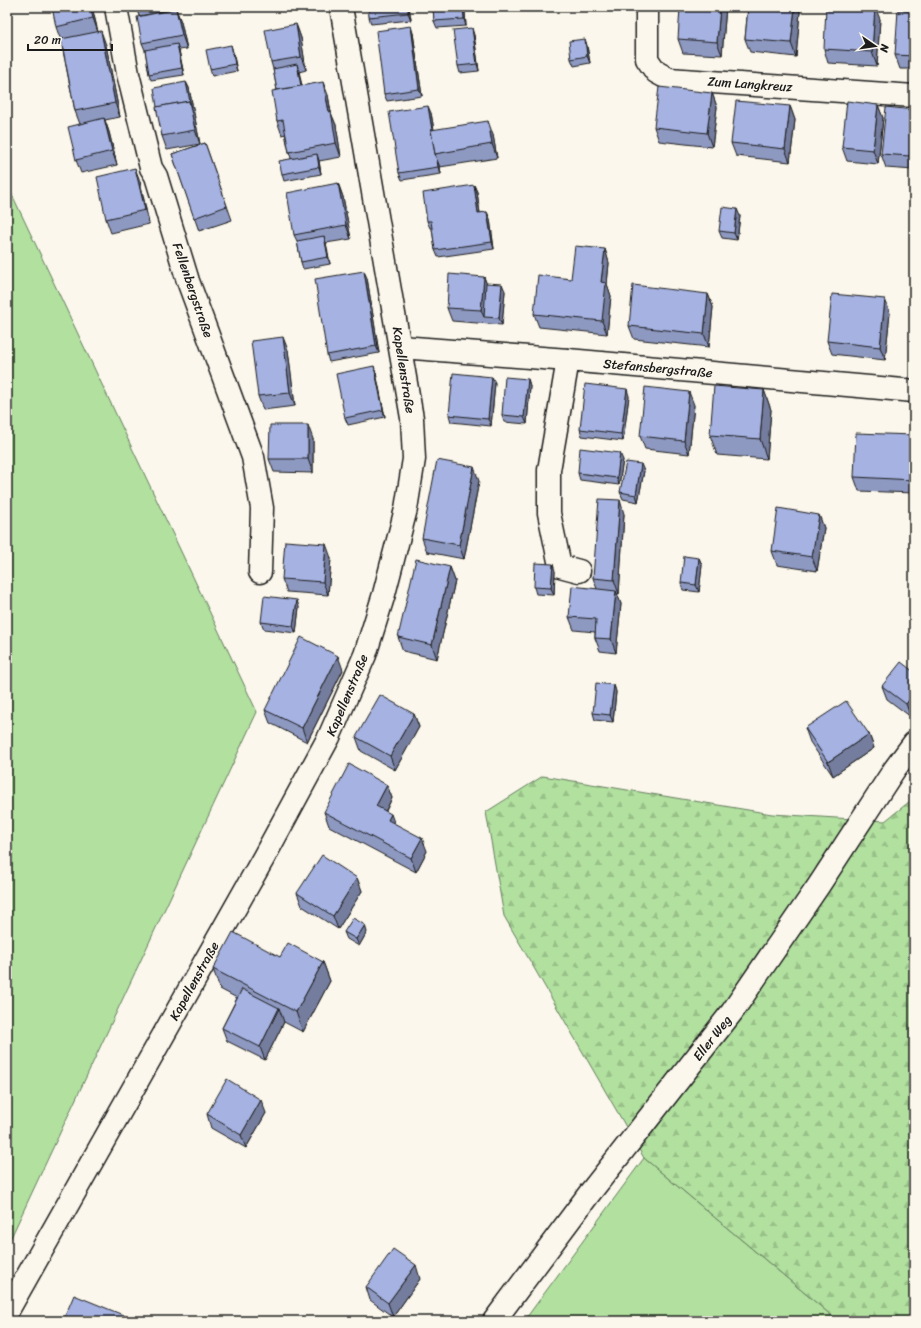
<svg xmlns="http://www.w3.org/2000/svg" width="921" height="1328" font-family="Sriracha,sans-serif">
  <style>
    .green { fill: #b1e09f; stroke: #667e5e }
    .forest { fill: url(#forest-firs); stroke: #667e5e }
    .lines { fill: none; stroke-linecap: round; stroke-linejoin: round }
    .minor-casing { stroke: #1c1c1c; stroke-width: 25 }
    .minor { stroke: #fbf7ec; stroke-width: 22 }
    .wall { fill: #8e99c2; stroke: #1c1c1c }
    .shaded-wall { fill: #747d9e; stroke: #1c1c1c }
    .building { fill: #a5b2e2; stroke: #1c1c1c }
    .labels { text-anchor: middle; dominant-baseline: central; stroke-width: 3; stroke-linejoin: round; paint-order: stroke }
    .street-label { font-size: 13px; fill: #1c1c1c; stroke: #fbf7ec }
  </style>
  <defs>
    <pattern id="forest-firs" width="22" height="20" patternUnits="userSpaceOnUse"><rect width="22" height="20" fill="#b1e09f"/><path d="M5 1l3.5 6h-7zM16 11l3.5 6h-7z" fill="#98c088"/></pattern>
  </defs>
  <rect width="100%" height="100%" fill="#fbf7ec"/>
  <filter id="ink" filterUnits="userSpaceOnUse"><feTurbulence type="fractalNoise" baseFrequency=".025" numOctaves="2"/><feDisplacementMap in="SourceGraphic" scale="8" xChannelSelector="R" yChannelSelector="G"/><feConvolveMatrix kernelMatrix="1 2 1 2 8 2 1 2 1" color-interpolation-filters="sRGB"/></filter>
  <g filter="url(#ink)">
    <!-- green -->
    <g class="green">
      <path d="M7,184l250,528 -250,534z"/>
      <path d="M644,1158l194,163h-314z"/>
    </g>
    <!-- forest -->
    <path class="forest" d="M543,776l229,38 113,7 29,-23v523h-76l-194,-163 -140,-242 -18,-104z"/>
    <g class="lines">
      <!-- minor casing -->
      <g class="minor-casing">
        <g id="minor">
          <path d="M116,7l12,67 23,94 5,8 32,105 65,176 9,51 -2,64"/>
          <path d="M647,7v52l9,13 13,7 245,17"/>
          <path d="M401,347l167,13 346,31"/>
          <path d="M568,360l-19,110v43l11,53 19,5"/>
          <path d="M7,1312l257,-455 65,-120 36,-82 19,-61 22,-85 8,-50 -2,-41 -71,-411"/>
          <path d="M494,1321l95,-127 143,-182 87,-127 75,-115 20,-27"/>
        </g>
      </g>
      <!-- minor -->
      <use href="#minor" class="minor"/>
    </g>
    <!-- wall -->
    <g class="wall">
      <path d="M92,7l6,25 8,13 14,72 -15,3 4,12 8,33 -36,8 -5,-13 4,-36 -5,-13 -14,-70 -5,-14z"/>
      <path d="M136,7h29l1,4 -27,5z"/>
      <path d="M409,7l2,13 -40,4 -2,-7z"/>
      <path d="M433,7h31l1,5 1,14 -29,2 -3,-7z"/>
      <path d="M589,7h17l-16,2z"/>
      <path d="M726,7l-4,48 -39,-2 -5,-14z"/>
      <path d="M748,7h51l1,5 -4,45 -46,-5 -5,-13z"/>
      <path d="M176,9l5,13 6,27 -8,1 5,25 -33,5 -2,-6 -4,-24 -3,-7z"/>
      <path d="M914,11v58h-14l-5,-14z"/>
      <path d="M880,19l-3,47 -49,-3 -4,-14z"/>
      <path d="M296,24l5,14 5,32 -7,2 3,14 26,9 3,18 5,12 5,32 -22,4 2,13 -37,7 -2,-7 9,-16 -2,-6 -4,-18 -3,1 -5,-14v-31l-4,-21 -2,-7z"/>
      <path d="M413,33l9,63 -35,5 -3,-7z"/>
      <path d="M474,35l5,36 -19,2 -2,-7z"/>
      <path d="M585,39l2,7 3,17 -16,3 -3,-7z"/>
      <path d="M233,52l4,19 -25,5 -2,-7z"/>
      <path d="M186,82l3,6 11,56 -33,6 -5,-14 -5,-29z"/>
      <path d="M712,93l5,14 -5,40 -53,-6 -5,-14z"/>
      <path d="M878,105l5,13 -5,46 -31,-3 -5,-14z"/>
      <path d="M790,106l5,14 -5,42 -54,-6 -5,-13z"/>
      <path d="M914,110v60l-28,-2 -5,-14z"/>
      <path d="M431,113l3,17 59,5 4,23 -57,9 1,7 -39,6 -3,-7z"/>
      <path d="M205,143l27,77 -33,11 -27,-77z"/>
      <path d="M140,181l9,43 -38,9 -5,-14z"/>
      <path d="M338,183l5,14 8,42 -25,4 4,21 -27,5 -2,-7 -4,-21 -3,-6z"/>
      <path d="M474,185l3,7 3,21 7,-1 3,7 4,30 -56,8 -3,-7 -3,-22h-2l-3,-7z"/>
      <path d="M740,216l-3,24 -15,-2 -3,-7z"/>
      <path d="M605,249l4,14 -2,21 4,12 -4,38 -68,-7 -5,-13 37,-35z"/>
      <path d="M484,277l2,6 19,8 -3,34 -50,-4 -5,-13z"/>
      <path d="M367,278l12,75 -50,9 -2,-7z"/>
      <path d="M708,294l5,13 -4,40 -75,-8 -5,-13z"/>
      <path d="M890,313l-5,47 -53,-6 -5,-13z"/>
      <path d="M288,350l7,56 -32,4 -5,-14z"/>
      <path d="M374,366l2,7 9,44 -37,8 -3,-7z"/>
      <path d="M492,377l3,6 -4,43 -40,-4 -2,-7z"/>
      <path d="M528,379l2,7 -3,38 -23,-2 -2,-7z"/>
      <path d="M764,390l7,20 -4,49 -50,-4 -7,-20z"/>
      <path d="M629,396l-6,45 -41,-5 -2,-7z"/>
      <path d="M694,405l-5,49 -44,-5 -5,-13z"/>
      <path d="M914,435v58l-55,-2 -5,-14z"/>
      <path d="M313,439v34l-39,-1 -5,-13z"/>
      <path d="M623,460l-4,25 -39,-5 -2,-7z"/>
      <path d="M644,471l-6,31 -15,-3 -3,-7z"/>
      <path d="M479,481l-15,78 -37,-7 -5,-14z"/>
      <path d="M624,514l-5,80h-2l4,10 -5,49 -16,-2 -5,-13v-6l-21,-2 -5,-13 28,-28 -4,-11z"/>
      <path d="M819,515l5,13 -7,43 -40,-6 -5,-14z"/>
      <path d="M331,558l-3,37 -41,-3 -5,-13z"/>
      <path d="M699,558l3,7 -3,27 -16,-2 -2,-7z"/>
      <path d="M450,567l5,14 -18,78 -34,-8 -5,-14z"/>
      <path d="M555,571l-1,24 -18,-1 -2,-7z"/>
      <path d="M299,607l-3,26 -32,-4 -3,-7z"/>
      <path d="M343,670l-36,72 -37,-19 -5,-13z"/>
      <path d="M914,672v42l-3,3 -24,-18 -5,-13z"/>
      <path d="M614,685l2,7 -3,30 -18,-2 -2,-7z"/>
      <path d="M414,714l5,13 -24,43 -34,-19 -5,-14z"/>
      <path d="M805,728l64,6 5,14 -41,28 -23,-34z"/>
      <path d="M387,785l5,13 -6,13 8,12 33,28 -11,21 -87,-46 -5,-14z"/>
      <path d="M357,878l5,13 -24,38 -36,-23 -5,-13z"/>
      <path d="M344,932h23l-8,14 -12,-7z"/>
      <path d="M280,957l43,5 7,19 -27,51 -19,-10 -19,38 -38,-19 -5,-13 15,-30 -17,-9 -7,-20z"/>
      <path d="M266,1113l-20,35 -35,-20 -4,-14z"/>
      <path d="M420,1279l-27,38 -23,-17 -4,-13z"/>
    </g>
    <!-- shaded-wall -->
    <g class="shaded-wall">
      <path d="M90,7h2l6,25 -5,-14z"/>
      <path d="M408,7h1l2,13 -3,-7z"/>
      <path d="M463,7h1l1,5 1,14 -2,-7z"/>
      <path d="M720,7h6l-4,48 -5,-13z"/>
      <path d="M795,7h4l1,5 -4,45 -5,-14z"/>
      <path d="M875,7l5,12 -3,47 -5,-14z"/>
      <path d="M176,9l5,13 6,27 -5,-14z"/>
      <path d="M296,24l5,14 5,32 -5,-13z"/>
      <path d="M411,26l2,7 9,63 -3,-7z"/>
      <path d="M472,28l2,7 5,36 -2,-7z"/>
      <path d="M101,31l5,14 14,72 -5,-14z"/>
      <path d="M585,39l2,7 3,17 -3,-7z"/>
      <path d="M177,44l2,7 5,24 -2,-7z"/>
      <path d="M231,45l2,7 4,19 -2,-7z"/>
      <path d="M297,64l2,7 5,29 -2,-7z"/>
      <path d="M186,82l3,6 11,56 -5,-14 -6,-29z"/>
      <path d="M323,82l5,13 3,18 5,12 5,32 -5,-14 -7,-31z"/>
      <path d="M712,93l5,14 -5,40 -5,-14z"/>
      <path d="M878,105l5,13 -5,46 -5,-14z"/>
      <path d="M428,106l3,7 7,40 -2,1z"/>
      <path d="M790,106l5,14 -5,42 -5,-13z"/>
      <path d="M914,117v50l-4,-11z"/>
      <path d="M104,118l5,14 8,33 -5,-14z"/>
      <path d="M488,121l5,14 4,23 -5,-14z"/>
      <path d="M317,154l2,7 2,13 -2,-7z"/>
      <path d="M437,160l3,7 1,7 -3,-7z"/>
      <path d="M135,168l5,13 9,43 -4,-14z"/>
      <path d="M338,183l5,14 8,42 -5,-14z"/>
      <path d="M474,185l3,7 4,28 -3,-7z"/>
      <path d="M737,209l3,7 -3,24 -3,-7z"/>
      <path d="M487,212l3,7 4,30 -2,-7z"/>
      <path d="M324,236l2,7 4,21 -2,-7z"/>
      <path d="M605,249l4,14 -2,21 4,12 -4,38 -5,-13 -1,-39z"/>
      <path d="M364,271l3,7 12,75 -3,-7z"/>
      <path d="M484,277l5,13 -5,27 -3,-7z"/>
      <path d="M502,284l3,7 -3,34 -3,-7z"/>
      <path d="M708,294l5,13 -4,40 -5,-13z"/>
      <path d="M885,299l5,14 -5,47 -5,-13z"/>
      <path d="M283,337l5,13 7,56 -5,-13z"/>
      <path d="M374,366l2,7 9,44 -2,-7z"/>
      <path d="M492,377l3,6 -4,43 -3,-7z"/>
      <path d="M528,379l2,7 -3,38 -3,-7z"/>
      <path d="M627,389l2,7 -6,45 -2,-7z"/>
      <path d="M764,390l7,20 -4,49 -7,-20z"/>
      <path d="M689,392l5,13 -5,49 -5,-13z"/>
      <path d="M308,425l5,14v34l-5,-14z"/>
      <path d="M620,453l3,7 -4,25 -2,-7z"/>
      <path d="M641,464l3,7 -6,31 -2,-7z"/>
      <path d="M474,467l5,14 -15,78 -5,-14z"/>
      <path d="M620,500l4,14 -5,80 -5,-14z"/>
      <path d="M819,515l5,13 -7,43 -5,-14z"/>
      <path d="M326,544l5,14 -3,37 -5,-13z"/>
      <path d="M699,558l3,7 -3,27 -3,-7z"/>
      <path d="M553,564l2,7 -1,24 -3,-7z"/>
      <path d="M450,567l5,14 -18,78 -5,-14z"/>
      <path d="M616,591l5,13 -5,49 -5,-14z"/>
      <path d="M297,600l2,7 -3,26 -3,-7z"/>
      <path d="M338,656l5,14 -36,72 -5,-14z"/>
      <path d="M614,685l2,7 -3,30 -3,-7z"/>
      <path d="M914,694v20l-3,3 -5,-13z"/>
      <path d="M414,714l5,13 -24,43 -5,-14z"/>
      <path d="M869,734l5,14 -41,28 -5,-14z"/>
      <path d="M387,785l5,13 -11,22 -5,-14z"/>
      <path d="M391,814l5,14 -8,-8z"/>
      <path d="M422,838l5,13 -11,21 -5,-14z"/>
      <path d="M357,878l5,13 -24,38 -5,-13z"/>
      <path d="M365,925l2,7 -8,14 -3,-7z"/>
      <path d="M323,962l7,19 -27,51 -7,-20z"/>
      <path d="M279,1008l5,14 -19,38 -5,-13z"/>
      <path d="M261,1100l5,13 -20,35 -5,-13z"/>
      <path d="M416,1265l4,14 -27,38 -5,-14z"/>
    </g>
    <!-- building -->
    <g class="building">
      <path d="M52,7h38l3,11 -37,9z"/>
      <path d="M136,7h11l-11,2z"/>
      <path d="M368,7h40v6l-39,4z"/>
      <path d="M433,7h30l1,12 -30,2z"/>
      <path d="M680,7h40l-3,35 -39,-3z"/>
      <path d="M748,7h47l-4,36 -46,-4z"/>
      <path d="M826,7h49l-3,45 -48,-3z"/>
      <path d="M176,9l6,26 -40,8 -5,-26z"/>
      <path d="M898,10l16,1v45l-19,-1z"/>
      <path d="M296,24l5,33 -30,5 -6,-32z"/>
      <path d="M411,26l8,63 -35,5 -8,-63z"/>
      <path d="M472,28l5,36 -19,2 -5,-36z"/>
      <path d="M101,31l14,72 -40,8 -14,-72z"/>
      <path d="M585,39l2,17 -16,3 -2,-18z"/>
      <path d="M177,44l5,24 -33,6 -4,-24z"/>
      <path d="M231,45l4,19 -25,5 -4,-19z"/>
      <path d="M297,64l4,22 -24,4 -4,-21z"/>
      <path d="M186,82l5,25 -2,-6 -32,6 -3,-19z"/>
      <path d="M323,82l6,30 2,-1 5,32 -47,9 -6,-32 -6,1 -5,-30z"/>
      <path d="M659,87l53,6 -5,40 -53,-6z"/>
      <path d="M189,101l6,29 -33,6 -6,-29z"/>
      <path d="M736,101l54,5 -5,43 -54,-6z"/>
      <path d="M847,101l31,4 -5,45 -31,-3z"/>
      <path d="M428,106l4,24h-1l4,24 2,6 1,7 -39,6 -10,-61z"/>
      <path d="M886,107l28,3v7l-4,39 -29,-2z"/>
      <path d="M104,118l8,33 -36,9 -8,-33z"/>
      <path d="M488,121l4,23 -57,10 -4,-24z"/>
      <path d="M205,143l22,63 -33,12 -22,-64z"/>
      <path d="M317,154l2,13 -37,7 -3,-13z"/>
      <path d="M135,168l10,42 -39,9 -9,-42z"/>
      <path d="M338,183l8,42 -52,10 -7,-42z"/>
      <path d="M474,185l4,28 9,-1 5,30 -57,8 -4,-29h-4l-4,-28z"/>
      <path d="M722,207l15,2 -3,24 -15,-2z"/>
      <path d="M324,236l4,21 -27,5 -4,-21z"/>
      <path d="M575,246l30,3 -4,33 5,1 -4,38 -68,-7 4,-39 33,4z"/>
      <path d="M364,271l12,75 -49,9 -12,-76z"/>
      <path d="M449,274l35,3 -3,33 -34,-2z"/>
      <path d="M486,283l16,1 -3,34 -15,-1z"/>
      <path d="M633,285l75,9 -4,40 -75,-8z"/>
      <path d="M832,294l53,5 -5,48 -53,-6z"/>
      <path d="M283,337l7,56 -32,3 -7,-55z"/>
      <path d="M374,366l9,44 -38,8 -9,-44z"/>
      <path d="M453,373l39,4 -4,42 -39,-4z"/>
      <path d="M505,377l23,2 -4,38 -22,-2z"/>
      <path d="M585,384l42,5 -6,45 -41,-5z"/>
      <path d="M714,386l50,4 -4,49 -50,-4z"/>
      <path d="M645,387l44,5 -5,49 -44,-5z"/>
      <path d="M270,425h38v34h-39z"/>
      <path d="M856,433l58,2v45l-60,-3z"/>
      <path d="M580,448l40,5 -3,25 -39,-5z"/>
      <path d="M437,460l37,7 -15,78 -37,-7z"/>
      <path d="M626,462l15,2 -5,31 -16,-3z"/>
      <path d="M599,499l21,1 -6,80 -21,-2z"/>
      <path d="M778,508l41,7 -7,42 -40,-6z"/>
      <path d="M285,541l41,3 -3,38 -41,-3z"/>
      <path d="M684,556l15,2 -3,27 -15,-2z"/>
      <path d="M416,559l34,8 -18,78 -34,-8z"/>
      <path d="M535,563l18,1 -2,24 -17,-1z"/>
      <path d="M572,586l44,5 -5,48 -16,-1 1,-19 -27,-2z"/>
      <path d="M264,596l33,4 -4,26 -32,-4z"/>
      <path d="M301,637l37,19 -36,72 -37,-18z"/>
      <path d="M901,662l13,10v22l-8,10 -24,-18z"/>
      <path d="M596,683l18,2 -4,30 -17,-2z"/>
      <path d="M380,695l34,19 -24,42 -34,-19z"/>
      <path d="M846,701l23,33 -41,28 -23,-34z"/>
      <path d="M349,764l38,21 -11,21 15,8 -3,6 34,18 -11,20 -87,-46z"/>
      <path d="M322,855l35,23 -24,38 -36,-23z"/>
      <path d="M353,918l12,7 -9,14 -12,-7z"/>
      <path d="M233,932l47,25 8,-14 35,19 -27,50 -83,-43z"/>
      <path d="M242,989l37,19 -19,39 -38,-19z"/>
      <path d="M227,1079l34,21 -20,35 -34,-21z"/>
      <path d="M393,1249l23,16 -28,38 -22,-16z"/>
      <path d="M74,1295l54,22 -2,4h-63z"/>
    </g>
  </g>
  <g class="labels">
    <!-- street labels -->
    <g class="street-label">
      <text transform="translate(750 84) rotate(4)">Zum Langkreuz</text>
      <text transform="translate(193 290) rotate(71)">Fellenbergstraße</text>
      <text transform="translate(658 368) rotate(5)">Stefansbergstraße</text>
      <text transform="translate(404 370) rotate(81)">Kapellenstraße</text>
      <text transform="translate(347 695) rotate(-67)">Kapellenstraße</text>
      <text transform="translate(194 981) rotate(-61)">Kapellenstraße</text>
      <text transform="translate(712 1038) rotate(-52)">Eller Weg</text>
    </g>
  </g>
  <!-- margin -->
  <rect width="921" height="1328" fill="none" stroke="#fbf7ec" stroke-width="24"/>
  <rect x="12" y="12" width="897" height="1304" fill="none" stroke="#1c1c1c" stroke-width="1.5" filter="url(#ink)"/>
  <!-- north arrow -->
  <g transform="translate(875 46) rotate(103)" stroke="#fbf7ec" stroke-width="3" paint-order="stroke">
  <path d="M0-3L7 15L0 10L-7 15Z" fill="#1c1c1c"/>
  <text y="-6" font-size="11" font-weight="bold" text-anchor="middle" fill="#1c1c1c">N</text>
  </g>
  <!-- scale -->
  <path d="M28 44v6h84v-6" fill="none" stroke="#1c1c1c" stroke-width="2"/>
  <text x="34" y="44" font-size="12" fill="#1c1c1c" stroke="#fbf7ec" stroke-width="3" paint-order="stroke">20 m</text>
</svg>
